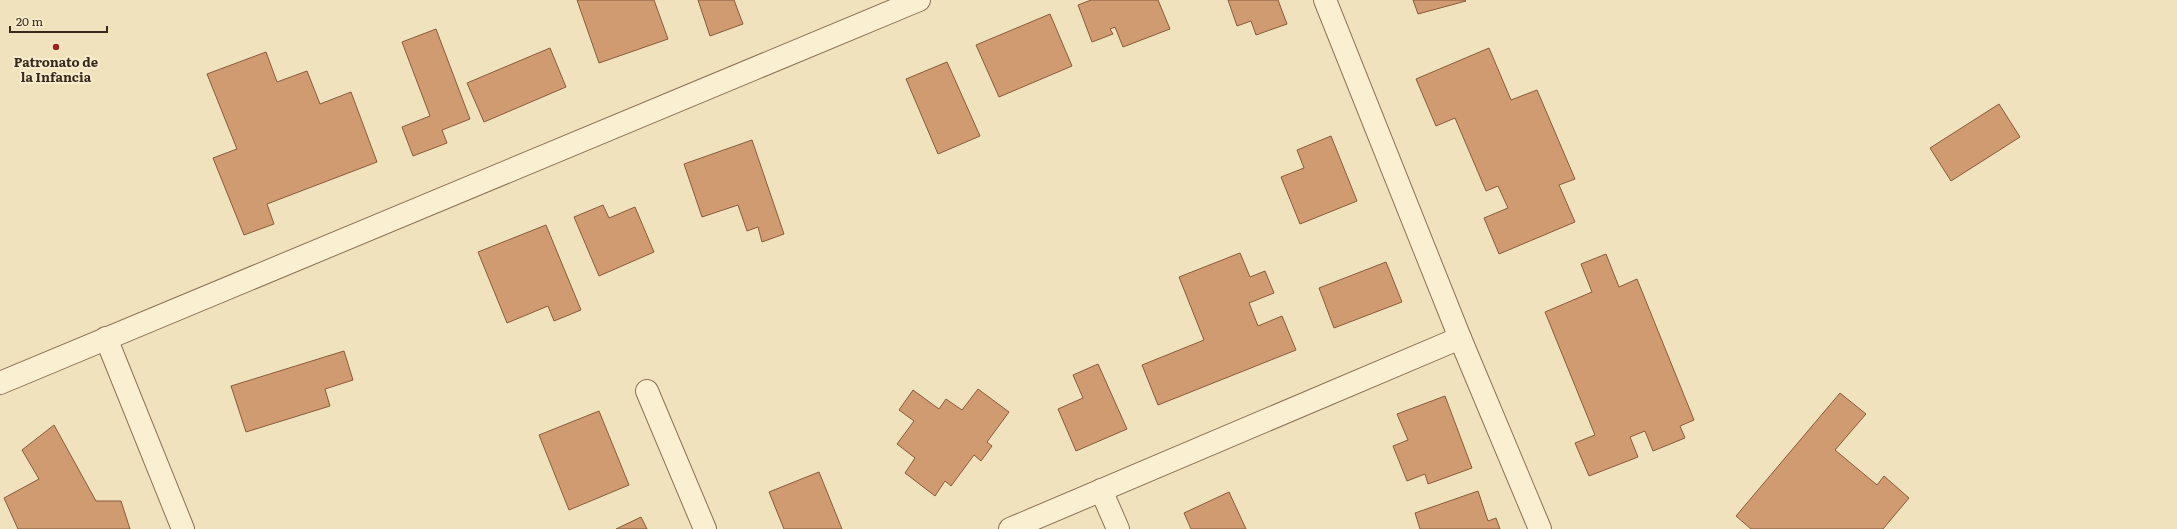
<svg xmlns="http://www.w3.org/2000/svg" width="2177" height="529" font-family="Literata,serif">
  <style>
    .building { fill: #d09b71; stroke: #895b3a }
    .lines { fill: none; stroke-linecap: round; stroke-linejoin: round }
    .minor-casing { stroke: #897255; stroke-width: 24 }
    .minor { stroke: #fbefd1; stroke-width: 22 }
    .poi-dot { fill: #9b2422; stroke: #f7eccd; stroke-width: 1.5 }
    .labels { text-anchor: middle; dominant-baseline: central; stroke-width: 4; stroke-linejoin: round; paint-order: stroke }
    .poi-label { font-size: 13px; font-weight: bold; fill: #37291b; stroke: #f7eccd }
  </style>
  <rect width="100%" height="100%" fill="#f0e2bd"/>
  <!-- building -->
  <g class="building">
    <path d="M577,0h77l14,39 -69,24z"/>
    <path d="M698,0h36l9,24 -33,12z"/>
    <path d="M1091,0h67l12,29 -47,18 -8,-20 -5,2 3,5 -21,8 -14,-37z"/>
    <path d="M1228,0h50l9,24 -31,11 -5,-14 -14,5z"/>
    <path d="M1413,0h52l1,1 -48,13z"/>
    <path d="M1050,14l22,52 -73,31 -23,-52z"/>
    <path d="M436,29l34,90 -28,11 5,13 -34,13 -11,-29 28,-11 -28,-74z"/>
    <path d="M550,48l16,39 -82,35 -17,-39z"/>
    <path d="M1489,48l22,52 26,-10 38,89 -16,6 16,37 -76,32 -15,-36 24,-10 -10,-22 -12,5 -31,-73 -19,8 -20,-47z"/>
    <path d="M266,52l11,30 30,-11 13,33 31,-12 26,70 -110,42 7,20 -30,11 -31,-77 24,-9 -30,-75z"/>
    <path d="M947,62l33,74 -42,18 -32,-75z"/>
    <path d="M1999,104l21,33 -69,44 -21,-33z"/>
    <path d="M1331,136l26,65 -57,23 -19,-47 23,-9 -7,-18z"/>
    <path d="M752,140l32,94 -22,8 -4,-15 -11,4 -9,-26 -36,12 -18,-53z"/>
    <path d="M603,205l6,13 26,-11 19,45 -55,24 -25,-59z"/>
    <path d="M546,225l35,85 -27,11 -6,-15 -41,17 -29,-71z"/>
    <path d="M1240,253l10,24 15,-6 9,22 -25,10 9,23 24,-10 14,34 -138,55 -16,-40 62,-25 -25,-63z"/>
    <path d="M1606,254l13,33 18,-8 57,141 -14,6 5,12 -32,13 -8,-20 -15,6 8,20 -49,19 -14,-33 20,-8 -50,-123 47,-20 -11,-28z"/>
    <path d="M1386,262l16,40 -68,26 -15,-40z"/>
    <path d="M344,351l9,29 -28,9 5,17 -84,26 -15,-46z"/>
    <path d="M1098,364l29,65 -51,22 -18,-42 25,-11 -10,-23z"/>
    <path d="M978,389l31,23 -22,30 5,4 -11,15 -7,-6 -23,31 -6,-5 -10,15 -30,-23 10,-15 -18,-14 17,-23 -15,-11 14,-20 26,19 7,-10 16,11z"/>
    <path d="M1840,393l26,21 -31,36 42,35 7,-9 25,22 -26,31h-132l-15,-13z"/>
    <path d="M1445,396l27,72 -44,16 -3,-10 -18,7 -14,-35 15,-6 -11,-26z"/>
    <path d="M599,411l30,74 -60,25 -30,-75z"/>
    <path d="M54,425l42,76h25l9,28h-112l-14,-31 35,-19 -17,-29z"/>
    <path d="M819,472l23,57h-58l-15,-37z"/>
    <path d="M1478,491l10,30 8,-3 4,11h-80l-5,-16z"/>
    <path d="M1229,492l17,37h-55l-7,-16z"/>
    <path d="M641,517l6,12h-31z"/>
  </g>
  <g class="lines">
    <!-- minor casing -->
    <g class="minor-casing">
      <g id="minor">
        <path d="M1325,0l135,338 80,191"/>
        <path d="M106,338l77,191"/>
        <path d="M0,383l919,-383"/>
        <path d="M647,391l58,138"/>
        <path d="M1101,490l17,39"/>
        <path d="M1010,529l450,-191"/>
      </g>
    </g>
    <!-- minor -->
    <use href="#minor" class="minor"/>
  </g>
  <!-- markers -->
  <circle class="poi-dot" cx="56" cy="47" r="4"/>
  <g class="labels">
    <!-- poi labels -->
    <g class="poi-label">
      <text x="56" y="61">Patronato de<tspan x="56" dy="15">la Infancia</tspan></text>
    </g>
  </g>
  <!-- scale -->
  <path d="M10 26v6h97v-6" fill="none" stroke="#37291b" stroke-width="2"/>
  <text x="16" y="26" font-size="12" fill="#37291b" stroke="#f7eccd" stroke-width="3" paint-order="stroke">20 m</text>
</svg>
